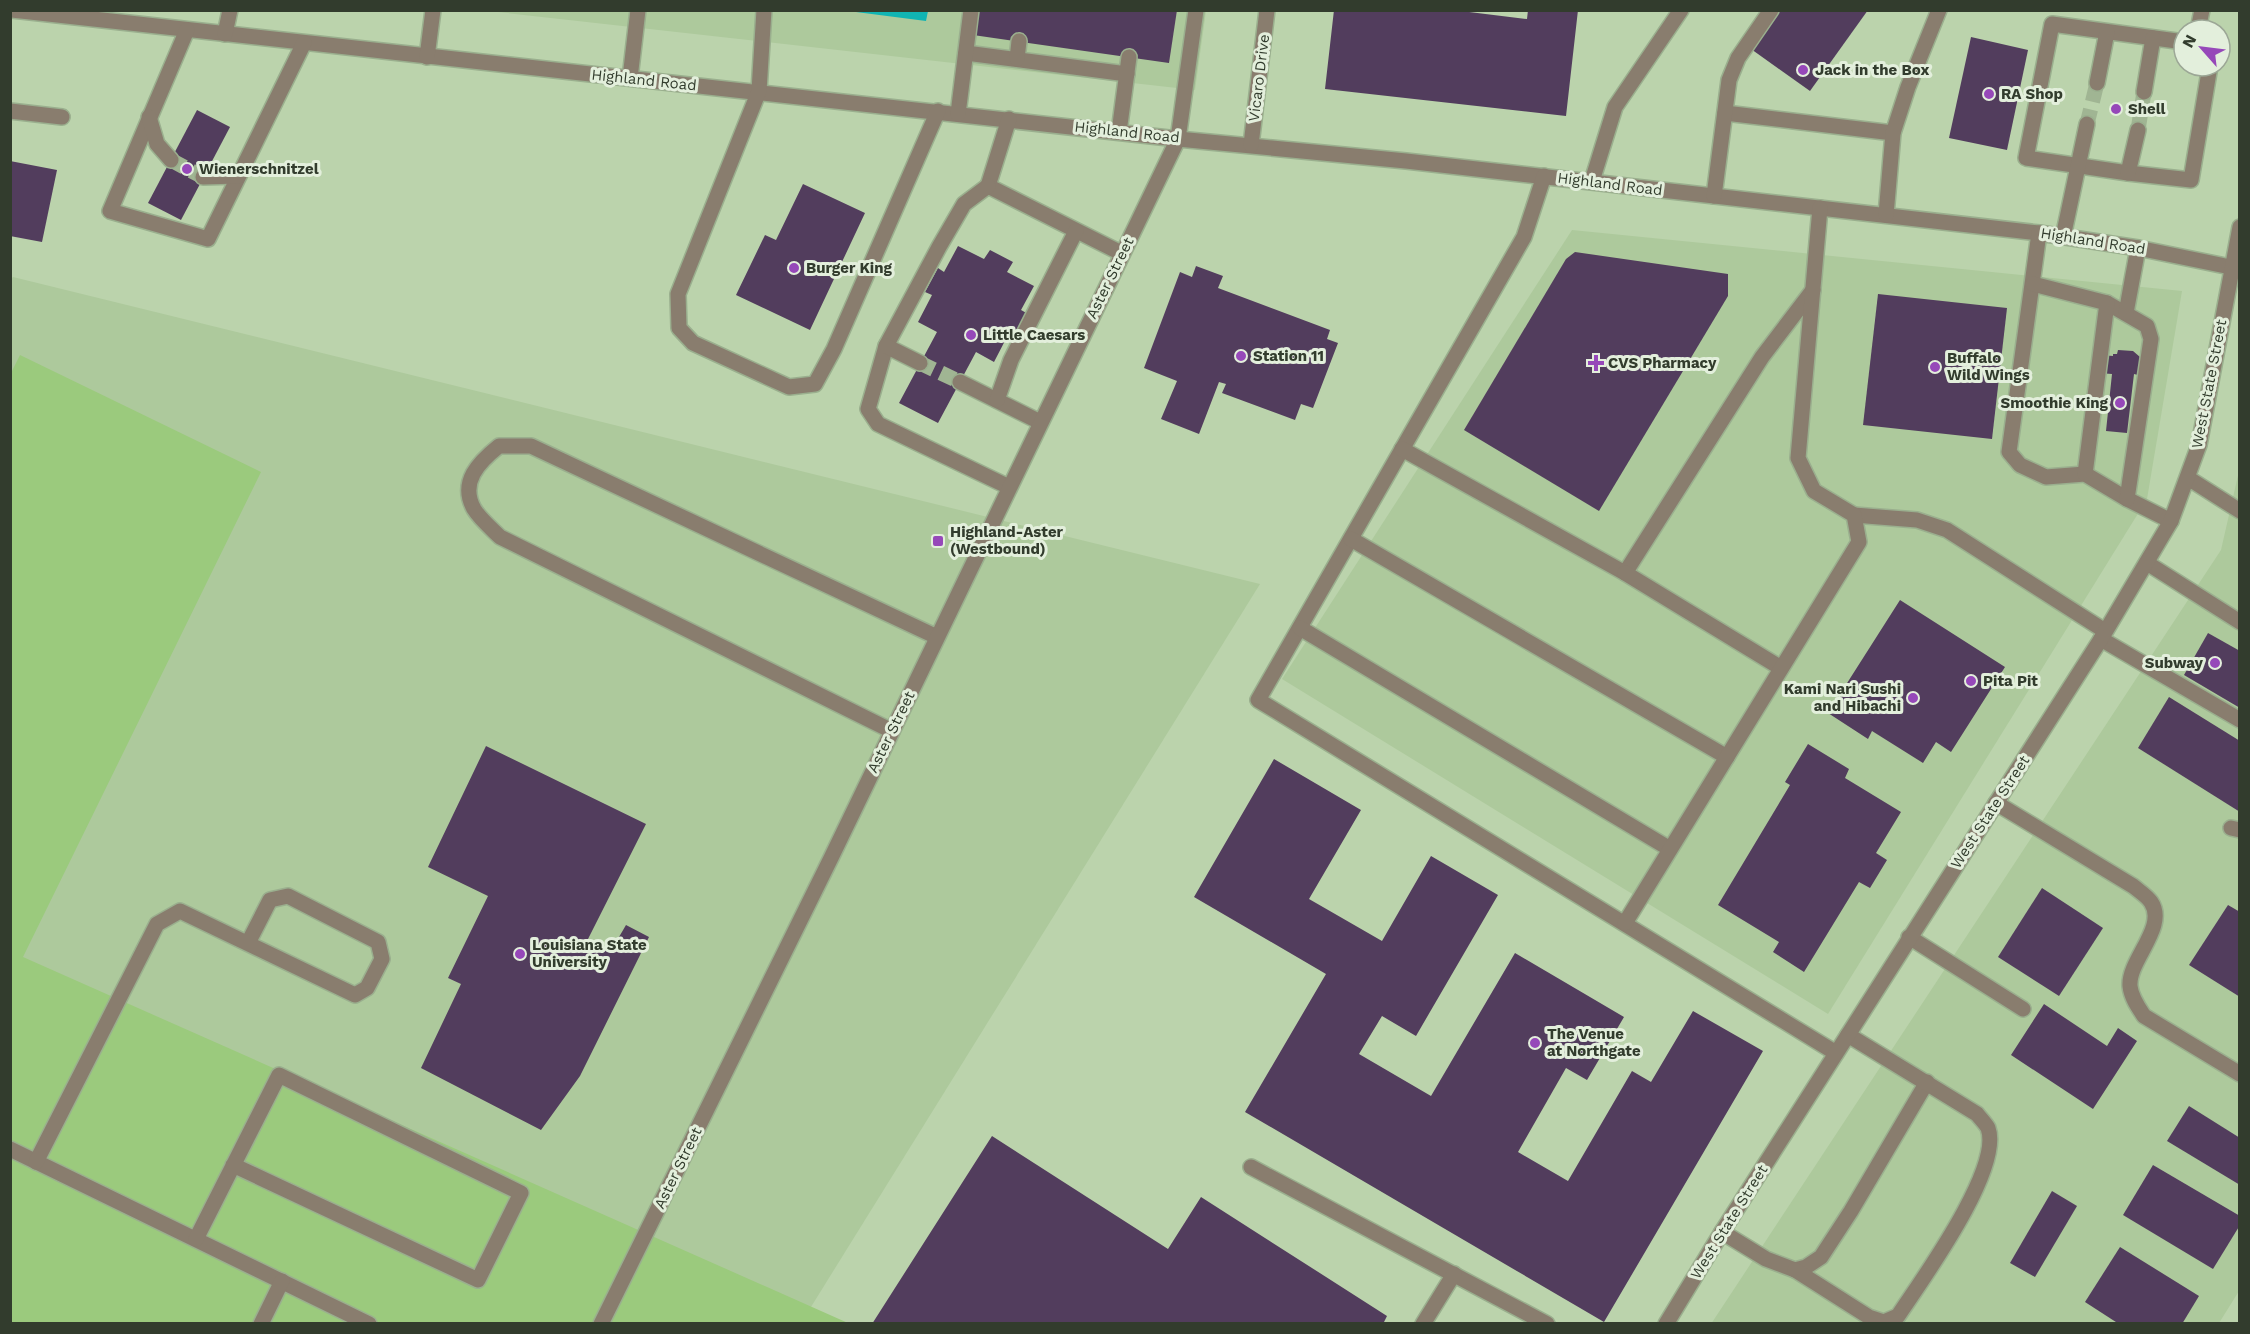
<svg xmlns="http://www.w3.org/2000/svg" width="2250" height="1334" font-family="'Work Sans',sans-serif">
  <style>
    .built { fill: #adc99c }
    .green { fill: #9bca7d }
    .water { fill: #11b4b3 }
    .building { fill: #523d5d }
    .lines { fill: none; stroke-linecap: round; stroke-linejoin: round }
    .minor-tunnel { stroke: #a0b593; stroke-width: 15; stroke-dasharray: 15 8; stroke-linecap: butt }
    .minor-casing { stroke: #9aaf8e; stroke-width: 18 }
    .minor { stroke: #897d6e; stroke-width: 15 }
    .poi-dot { fill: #9648b9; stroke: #e3efdc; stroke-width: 2 }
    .labels { text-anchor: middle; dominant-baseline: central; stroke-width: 6; stroke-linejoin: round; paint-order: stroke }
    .poi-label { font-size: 15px; font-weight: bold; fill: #323c2d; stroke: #e3efdc; text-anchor: start }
    .street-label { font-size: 15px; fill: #323c2d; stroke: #e3efdc }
  </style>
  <rect width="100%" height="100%" fill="#bbd3ac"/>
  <!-- built -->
  <g class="built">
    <path d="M489,11h717l-11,79z"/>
    <path d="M1572,230l610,61 -35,208 -319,515 -546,-335z"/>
    <path d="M13,277l1247,307 -459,739 -790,1 -1,-1044z"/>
    <path d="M2239,471v820l-20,32 -508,1 510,-774z"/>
  </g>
  <!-- green -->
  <path class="green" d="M20,355l241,117 -238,485 825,366h-837l-1,-948z"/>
  <!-- water -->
  <path class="water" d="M857,10h71v1l-2,10 -70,-9z"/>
  <!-- building -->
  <g class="building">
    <path d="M977,10h200l-8,53 -196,-28z"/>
    <path d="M1334,10h119l74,9 1,-9h50l-12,106 -241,-27z"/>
    <path d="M1778,10h90l-58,81 -59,-42z"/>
    <path d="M1971,37l57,13 -21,100 -58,-12z"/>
    <path d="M197,110l33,17 -49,93 -33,-17z"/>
    <path d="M10,161l47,9 -15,72 -32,-6z"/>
    <path d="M803,184l62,29 -55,117 -74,-35 29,-60 11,5z"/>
    <path d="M958,246l26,13 6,-9 23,12 -6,10 27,14 -13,24 9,5 -12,22 -9,-4 -15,29 -18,-10 -38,71 -39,-20 38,-71 -19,-10 14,-27 -7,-3 13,-24 6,4z"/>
    <path d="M1575,252l153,22v22l-129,215 -135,-81 102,-171z"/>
    <path d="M1196,266l27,10 -5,12 112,42 -3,9 11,4 -25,65 -12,-4 -6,16 -73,-27 4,-9 -7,-2 -20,52 -38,-15 16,-38 -33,-13 36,-96 12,5z"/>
    <path d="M1878,294l129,14 -15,131 -129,-14z"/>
    <path d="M2118,350l15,1 7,6 -2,18 -4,-1 -7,59 -21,-2 6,-57 -13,-1 2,-18 12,1v-2h4z"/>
    <path d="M1900,600l105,67 -54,85 -15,-10 -13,21 -51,-32 -4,8 -40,-26z"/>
    <path d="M2208,633l32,18v57l-56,-33z"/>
    <path d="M2169,697l71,44v71l-102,-64z"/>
    <path d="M1808,744l41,25 -4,9 56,34 -25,41 11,7 -17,28 -11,-6 -55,90 -31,-20 6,-10 -61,-37 72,-120 -5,-3z"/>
    <path d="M486,746l160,78 -59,117 25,8 14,-24 23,12 -69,139 -39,54 -120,-62 40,-84 -13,-6 40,-82 -60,-29z"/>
    <path d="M1274,759l87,51 -52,89 73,42 49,-85 67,39 -82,141 -34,-20 -23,38 72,42 84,-143 109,64 -37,63 -21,-12 -48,84 50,29 64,-110 19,11 42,-71 70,40 -159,271 -359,-210 81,-138 -132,-77z"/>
    <path d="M2042,888l61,40 -44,68 -61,-39z"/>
    <path d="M2228,905l12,7v85l-51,-32z"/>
    <path d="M2044,1004l63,42 11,-18 19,13 -44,68 -82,-54z"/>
    <path d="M2189,1106l51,32v47l-73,-44z"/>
    <path d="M992,1136l176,113 33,-52 186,119 -4,8h-511z"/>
    <path d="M2153,1165l87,51v9l-27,44 -90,-54z"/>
    <path d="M2052,1191l25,15 -42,71 -25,-14z"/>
    <path d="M2120,1247l79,49 -17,28h-63l-34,-22z"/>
  </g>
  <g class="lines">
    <!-- minor-tunnel -->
    <g class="minor-tunnel">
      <path d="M2087,124l10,-41"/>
      <path d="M2138,130l6,-38"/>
      <path d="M171,160l32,17"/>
      <path d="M920,363l40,19"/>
    </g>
    <!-- minor casing -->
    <g class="minor-casing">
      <g id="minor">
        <path d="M12,10l1166,129 228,22 633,72 99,15 102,21"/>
        <path d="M764,10l-5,81 -81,203 1,34 14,15 96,44 26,-3 19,-35 104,-238"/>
        <path d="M187,30l-77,181 98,28 96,-196"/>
        <path d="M2198,30l4,-20"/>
        <path d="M225,34l5,-24"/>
        <path d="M2184,42l-132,-18 -26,134 102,15 63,7 19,-114"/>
        <path d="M966,53l161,21"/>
        <path d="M427,57l6,-47"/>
        <path d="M1017,59l2,-18"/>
        <path d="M630,78l8,-68"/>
        <path d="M2097,83l10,-51"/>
        <path d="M2144,92l9,-54"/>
        <path d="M10,111l52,6"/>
        <path d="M1725,113l168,20"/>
        <path d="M958,114l13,-104"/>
        <path d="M149,117l8,27 14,16"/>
        <path d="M1009,119l-21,67 133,67"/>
        <path d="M1119,132l10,-75"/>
        <path d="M1251,145l16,-135"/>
        <path d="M2128,173l10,-43"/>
        <path d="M1544,176l-20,61 -266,463 578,353"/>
        <path d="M203,177l35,-1"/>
        <path d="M1592,181l23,-74 66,-97"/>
        <path d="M988,186l-24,18 -25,43 -53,99 -18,63 10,15 131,63"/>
        <path d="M1714,196l15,-116 9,-22 33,-48"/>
        <path d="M1886,215l7,-82 15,-46 31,-77"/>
        <path d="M2039,233l-30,219 11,13 26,12 39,-3 42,25 44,22"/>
        <path d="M2063,237l24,-113"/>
        <path d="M2033,284l74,19 40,23 4,13 -24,160"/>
        <path d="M2126,313l12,-65"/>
        <path d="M886,346l34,17"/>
        <path d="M960,382l80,40"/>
        <path d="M997,400l14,-40 65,-129"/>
        <path d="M1402,449l223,124 137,-216 51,-67"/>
        <path d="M2085,474l22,-171"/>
        <path d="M2188,478l52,33"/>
        <path d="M1854,515l63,5 30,10 158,101"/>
        <path d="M1351,539l376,218"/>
        <path d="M2147,563l93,59"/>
        <path d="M1625,573l156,95"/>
        <path d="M1300,628l370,221"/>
        <path d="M2101,639l139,81"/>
        <path d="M892,731l-392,-194c-8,-8 -20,-18 -26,-28 -15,-27 5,-47 25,-63h32l406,191"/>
        <path d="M1996,803l137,83c6,5 14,10 18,16 17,25 -23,58 -21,84 1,11 8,21 14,30l96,58"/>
        <path d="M2231,828l9,2"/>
        <path d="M1625,923l234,-381 -5,-27 -40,-24 -16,-33 22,-250"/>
        <path d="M1909,937l114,72"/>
        <path d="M10,1149l359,175"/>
        <path d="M36,1162l121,-238 23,-13 175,84 12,-7 15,-29 -4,-17 -90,-46 -18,4 -22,43"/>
        <path d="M1251,1167l296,157"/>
        <path d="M1722,1232l44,27 29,11 11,-3 15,-10 30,-46 76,-129"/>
        <path d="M196,1239l83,-164 242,118 -43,87 -245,-115"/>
        <path d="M1795,1270l74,47 15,5 14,-6c23,-35 105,-147 90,-188 -2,-4 -8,-10 -11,-14l-129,-79"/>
        <path d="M261,1324l21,-43"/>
        <path d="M601,1324l230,-466 347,-719 18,-129"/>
        <path d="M1423,1324l31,-50"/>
        <path d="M1666,1324l56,-92 379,-593 70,-118 28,-76 41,-218"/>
      </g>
    </g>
    <!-- minor -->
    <use href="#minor" class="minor"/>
  </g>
  <!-- markers -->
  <g class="poi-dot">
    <circle cx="1803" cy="70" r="6"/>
    <circle cx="1989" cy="94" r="6"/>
    <circle cx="2116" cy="109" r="6"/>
    <circle cx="187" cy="169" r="6"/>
    <circle cx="794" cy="268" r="6"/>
    <circle cx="971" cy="335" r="6"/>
    <circle cx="1241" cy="356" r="6"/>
    <path d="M1593 354h6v6h6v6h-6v6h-6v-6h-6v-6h6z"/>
    <circle cx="1935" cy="367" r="6"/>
    <circle cx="2120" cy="403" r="6"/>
    <rect x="932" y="535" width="12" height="12" rx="3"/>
    <circle cx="2215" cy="663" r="6"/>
    <circle cx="1971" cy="681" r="6"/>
    <circle cx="1913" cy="698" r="6"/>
    <circle cx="520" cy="954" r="6"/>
    <circle cx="1535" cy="1043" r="6"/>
  </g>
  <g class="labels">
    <!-- poi labels -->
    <g class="poi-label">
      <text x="1815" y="70">Jack in the Box</text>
      <text x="2001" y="94">RA Shop</text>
      <text x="2128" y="109">Shell</text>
      <text x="199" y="169">Wienerschnitzel</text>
      <text x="806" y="268">Burger King</text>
      <text x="983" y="335">Little Caesars</text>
      <text x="1253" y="356">Station 11</text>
      <text x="1947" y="358">Buffalo<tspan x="1947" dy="17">Wild Wings</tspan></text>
      <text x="1608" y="363">CVS Pharmacy</text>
      <text x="2108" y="403" text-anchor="end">Smoothie King</text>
      <text x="950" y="532">Highland-Aster<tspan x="950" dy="17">(Westbound)</tspan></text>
      <text x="2203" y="663" text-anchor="end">Subway</text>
      <text x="1983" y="681">Pita Pit</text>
      <text x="1901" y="689" text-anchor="end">Kami Nari Sushi<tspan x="1901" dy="17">and Hibachi</tspan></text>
      <text x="532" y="945">Louisiana State<tspan x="532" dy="17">University</tspan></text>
      <text x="1547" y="1034">The Venue<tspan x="1547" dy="17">at Northgate</tspan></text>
    </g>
    <!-- street labels -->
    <g class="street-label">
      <text transform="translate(1259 78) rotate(-83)">Vicaro Drive</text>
      <text transform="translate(644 80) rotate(6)">Highland Road</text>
      <text transform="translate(1127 132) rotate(6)">Highland Road</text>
      <text transform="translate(1610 184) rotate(7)">Highland Road</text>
      <text transform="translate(2093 241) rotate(9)">Highland Road</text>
      <text transform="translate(1110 278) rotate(-64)">Aster Street</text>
      <text transform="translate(2209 384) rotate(-79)">West State Street</text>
      <text transform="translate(891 732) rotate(-64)">Aster Street</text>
      <text transform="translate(1990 812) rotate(-57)">West State Street</text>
      <text transform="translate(678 1168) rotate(-64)">Aster Street</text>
      <text transform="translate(1729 1222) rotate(-58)">West State Street</text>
    </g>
  </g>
  <!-- border -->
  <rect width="2250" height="1334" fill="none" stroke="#323c2d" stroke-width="24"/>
  <!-- north arrow -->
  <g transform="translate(2202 48) rotate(298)"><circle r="28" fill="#e3efdc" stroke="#9ca796" stroke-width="1.5"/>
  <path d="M0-4.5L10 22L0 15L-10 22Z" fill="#9648b9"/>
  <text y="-9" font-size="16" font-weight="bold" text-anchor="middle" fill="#323c2d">N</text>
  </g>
</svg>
